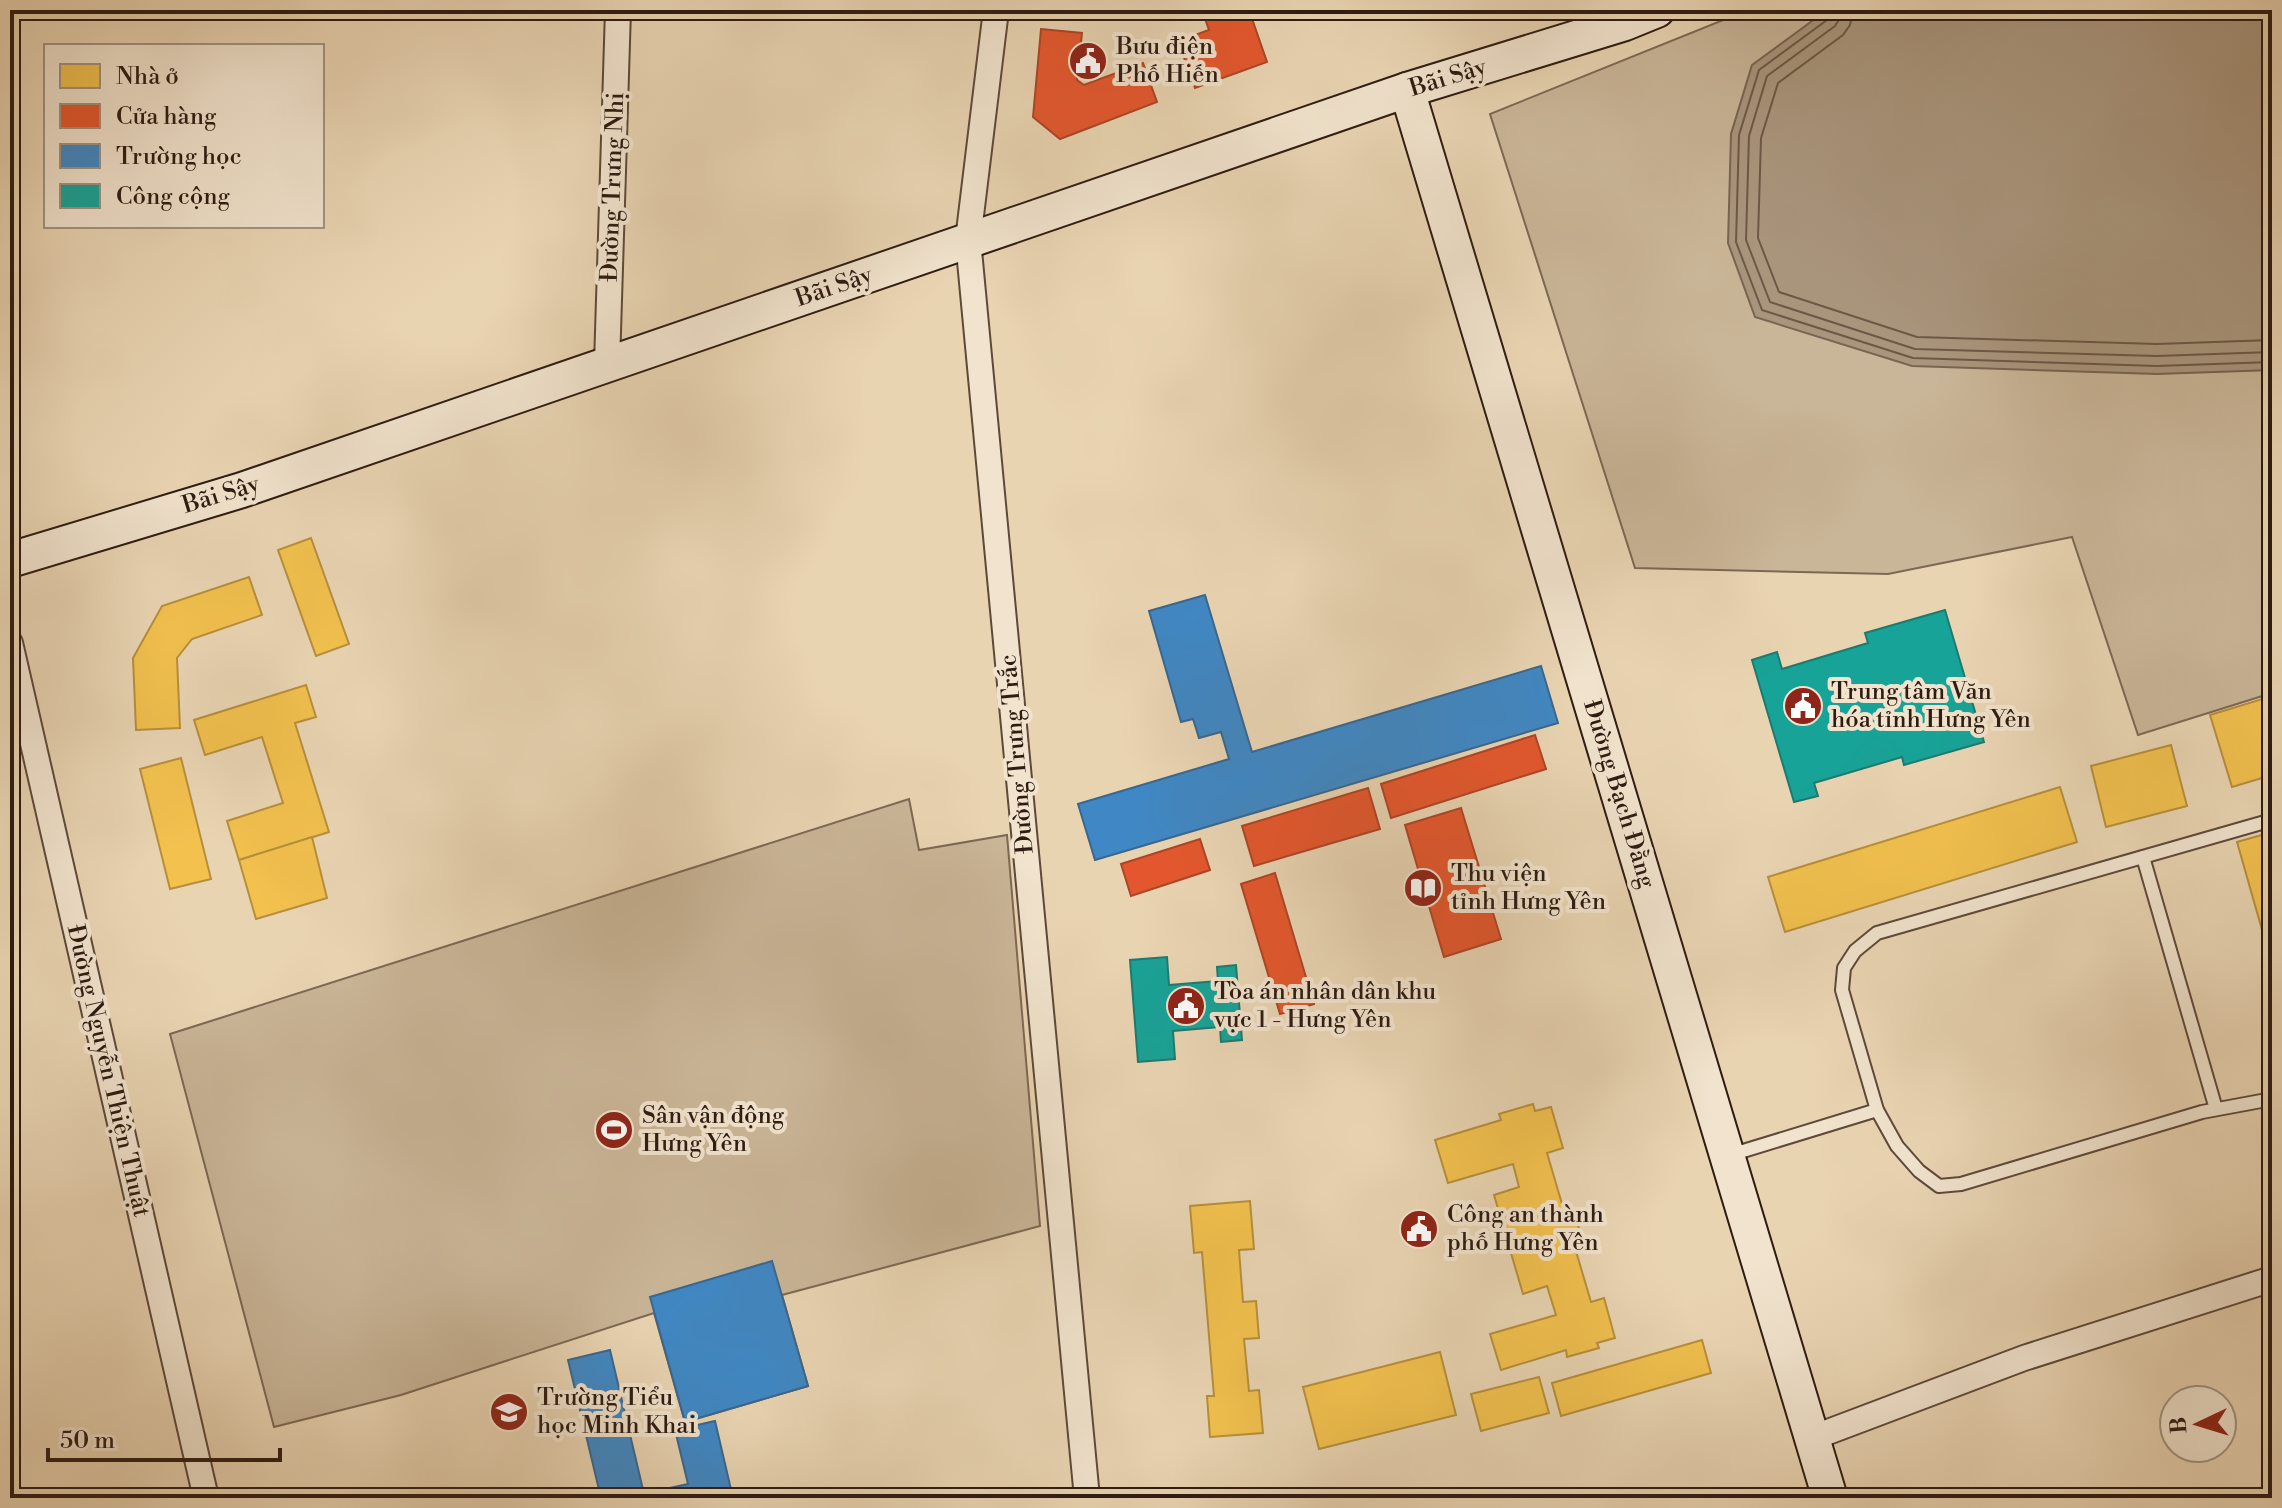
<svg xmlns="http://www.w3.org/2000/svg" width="2282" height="1508" font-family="'Libre Bodoni',serif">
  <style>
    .green { fill: #c9b597; stroke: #7c6854; stroke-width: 2 }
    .water { fill: #a9957c; stroke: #786452; stroke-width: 2 }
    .homes { fill: #f2c14e; stroke: #b78f3c; stroke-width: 2 }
    .shops { fill: #e4572e; stroke: #ad4526; stroke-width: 2 }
    .schools { fill: #3f88c5; stroke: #3a678f; stroke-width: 2 }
    .public { fill: #17a398; stroke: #1e7a70; stroke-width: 2 }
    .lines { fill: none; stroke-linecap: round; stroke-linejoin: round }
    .shore { stroke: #6c5847; stroke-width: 2 }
    .lane-casing { stroke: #5d493a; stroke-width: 16 }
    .street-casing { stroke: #5d493a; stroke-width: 28 }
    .secondary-casing { stroke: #2e1b12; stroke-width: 38 }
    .lane { stroke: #f1e3cd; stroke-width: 12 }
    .street { stroke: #f1e3cd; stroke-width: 24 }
    .secondary { stroke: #f1e3cd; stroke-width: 34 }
    .labels { text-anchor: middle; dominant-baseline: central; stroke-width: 8; stroke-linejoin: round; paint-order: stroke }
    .poi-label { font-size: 24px; fill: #2e1b12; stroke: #f1e3cd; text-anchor: start }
    .street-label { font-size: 24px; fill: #2e1b12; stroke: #f1e3cd }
  </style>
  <rect width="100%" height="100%" fill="#e9d4b2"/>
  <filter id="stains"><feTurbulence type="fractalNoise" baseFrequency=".0025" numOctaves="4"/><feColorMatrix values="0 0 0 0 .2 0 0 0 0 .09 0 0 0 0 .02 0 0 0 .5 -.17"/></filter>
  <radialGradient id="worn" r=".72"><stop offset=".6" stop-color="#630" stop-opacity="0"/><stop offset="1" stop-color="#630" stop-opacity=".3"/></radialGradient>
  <!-- green -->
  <g class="green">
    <path d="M1748,10h524v683l-134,42 -66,-198 -184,37 -253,-6 -145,-454z"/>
    <path d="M909,799l10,51 88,-15 33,391 -258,69 26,91 -123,36 -31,-109 -253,82 -127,32 -104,-393z"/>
  </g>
  <!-- water -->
  <path class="water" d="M1827,10h445v360l-115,4 -245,-8 -157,-49 -27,-74 3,-109 21,-69z"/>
  <!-- homes -->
  <g class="homes">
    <path d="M311,538l38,106 -33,12 -38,-106z"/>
    <path d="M249,577l13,38 -70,24 -15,19 3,70 -44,2 -3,-72 29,-52z"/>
    <path d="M306,685l10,32 -21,6 34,109 -90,28 -12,-39 56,-18 -21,-66 -57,18 -11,-35z"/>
    <path d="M2272,696v91l-7,2 -3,-11 -30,9 -22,-72z"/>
    <path d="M2171,745l16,61 -81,21 -15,-61z"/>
    <path d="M181,758l30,121 -41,10 -30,-120z"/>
    <path d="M2060,787l17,55 -292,90 -17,-55z"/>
    <path d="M2272,832v133l-35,-123z"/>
    <path d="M312,837l15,61 -71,21 -17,-59z"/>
    <path d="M1533,1104l2,7 16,-4 12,41 -16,5 18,61 9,-3 8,28 -9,2 18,61 13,-4 11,40 -18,5 2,5 -32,9 -1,-7 -65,20 -11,-36 66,-19 -9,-29 -24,8 -29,-99 25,-8 -6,-23 -65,19 -13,-43 66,-20 -2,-6z"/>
    <path d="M1250,1201l4,48 -15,1 4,52 13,-1 3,37 -15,1 5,52 10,-1 4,43 -53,4 -3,-41h7l-12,-144 -8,1 -4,-47z"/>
    <path d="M1702,1340l9,33 -150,43 -9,-33z"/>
    <path d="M1440,1352l16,63 -137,34 -16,-62z"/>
    <path d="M1539,1377l10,36 -68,18 -10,-37z"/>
  </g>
  <!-- shops -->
  <g class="shops">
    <path d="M1027,10h35v5l-35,-3z"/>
    <path d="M1202,10h47l18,52 -72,26 -17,-47 31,-11z"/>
    <path d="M1041,29l41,4 -5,47 7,5 59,-22 14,39 -97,37 -27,-22z"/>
    <path d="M1535,735l11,34 -155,49 -10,-34z"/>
    <path d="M1368,788l12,41 -126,37 -12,-40z"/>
    <path d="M1461,808l40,131 -57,18 -39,-132z"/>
    <path d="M1200,839l10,31 -79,26 -10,-32z"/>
    <path d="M1275,873l39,131 -34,10 -39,-130z"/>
  </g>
  <!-- schools -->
  <g class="schools">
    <path d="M1205,595l47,157 289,-86 17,57 -463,137 -17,-56 151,-45 -8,-27 -22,6 -6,-19 -12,3 -32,-111z"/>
    <path d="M772,1261l36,125 -123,36 -35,-125z"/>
    <path d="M610,1350l35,148h-44l-33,-138z"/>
    <path d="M715,1421l18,77h-66l-2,-9 23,-5 -13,-54z"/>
  </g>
  <!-- public -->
  <g class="public">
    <path d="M1945,610l39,132 -80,23 -2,-8 -88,26 4,13 -24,6 -42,-142 25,-8 5,17 86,-26 -3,-10z"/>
    <path d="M1167,957l2,28 49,-4 -1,-14 19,-2 6,75 -21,2 -1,-15 -47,4 2,28 -37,3 -8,-102z"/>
  </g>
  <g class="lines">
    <!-- shore -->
    <g class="shore">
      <path d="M1831,10l-4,10 -68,50 -20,65 -3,107 26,68 151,48 244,8 115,-4"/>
      <path d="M1841,10l-1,8 -5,8 -68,50 -18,60 -3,104 24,62 145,47 242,7 115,-4"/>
      <path d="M1853,10l-3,15 -7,10 -65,48 -17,55 -3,100 21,54 138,45 240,7 115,-4"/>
    </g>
    <!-- lane casing -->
    <g class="lane-casing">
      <g id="lane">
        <path d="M2272,820l-395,113 -22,18 -11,17 -2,22 35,120 20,36 22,25 20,15 22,-2 241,-72 70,-13"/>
        <path d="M2143,857l73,252"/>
        <path d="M1730,1155l147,-45"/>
      </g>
    </g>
    <!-- street casing -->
    <g class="street-casing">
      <g id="street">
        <path d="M996,10l-28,230 119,1258"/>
        <path d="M607,364l11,-354"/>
        <path d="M10,643l196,855"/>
        <path d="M1812,1438l212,-80 248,-79"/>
      </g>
    </g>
    <!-- secondary casing -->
    <g class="secondary-casing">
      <g id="secondary">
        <path d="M1407,90l423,1408"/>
        <path d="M10,560l232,-70 1165,-400 218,-67 32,-13"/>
      </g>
    </g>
    <!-- lane -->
    <use href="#lane" class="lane"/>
    <!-- street -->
    <use href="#street" class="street"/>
    <!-- secondary -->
    <use href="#secondary" class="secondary"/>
  </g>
  <!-- icons -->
  <defs>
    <g id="civic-disc" transform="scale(2)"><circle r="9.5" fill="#8f2418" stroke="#f1e3cd"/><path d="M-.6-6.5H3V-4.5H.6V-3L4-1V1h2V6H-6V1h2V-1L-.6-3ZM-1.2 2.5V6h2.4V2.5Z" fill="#fff"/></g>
    <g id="library-disc" transform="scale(2)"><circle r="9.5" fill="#8f2418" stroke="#f1e3cd"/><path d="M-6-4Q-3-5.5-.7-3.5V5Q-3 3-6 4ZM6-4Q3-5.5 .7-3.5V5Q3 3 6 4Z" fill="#fff"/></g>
    <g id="stadium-disc" transform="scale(2)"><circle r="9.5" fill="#8f2418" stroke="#f1e3cd"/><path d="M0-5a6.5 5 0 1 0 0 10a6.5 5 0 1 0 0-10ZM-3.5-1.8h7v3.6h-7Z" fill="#fff"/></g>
    <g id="school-disc" transform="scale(2)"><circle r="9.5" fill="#8f2418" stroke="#f1e3cd"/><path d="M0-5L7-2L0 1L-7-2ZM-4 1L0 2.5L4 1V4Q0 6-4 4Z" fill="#fff"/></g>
  </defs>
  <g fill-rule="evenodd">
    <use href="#civic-disc" x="1088" y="61"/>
    <use href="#civic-disc" x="1803" y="706"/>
    <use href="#library-disc" x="1423" y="888"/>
    <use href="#civic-disc" x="1186" y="1006"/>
    <use href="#stadium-disc" x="614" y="1130"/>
    <use href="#civic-disc" x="1419" y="1229"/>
    <use href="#school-disc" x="509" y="1412"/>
  </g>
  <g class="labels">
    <!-- poi labels -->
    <g class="poi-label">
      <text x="1116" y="47">Bưu điện<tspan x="1116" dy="28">Phố Hiến</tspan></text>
      <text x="1831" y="692">Trung tâm Văn<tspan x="1831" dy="28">hóa tỉnh Hưng Yên</tspan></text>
      <text x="1451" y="874">Thu viện<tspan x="1451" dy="28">tỉnh Hưng Yên</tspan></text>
      <text x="1214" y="992">Tòa án nhân dân khu<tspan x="1214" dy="28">vực 1 - Hưng Yên</tspan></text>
      <text x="642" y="1116">Sân vận động<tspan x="642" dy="28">Hưng Yên</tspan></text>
      <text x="1447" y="1215">Công an thành<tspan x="1447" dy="28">phố Hưng Yên</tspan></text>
      <text x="537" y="1398">Trường Tiểu<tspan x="537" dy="28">học Minh Khai</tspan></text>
    </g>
    <!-- street labels -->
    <g class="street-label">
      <text transform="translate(1448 78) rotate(-17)">Bãi Sậy</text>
      <text transform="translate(613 187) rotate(-88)">Đường Trưng Nhị</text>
      <text transform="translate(834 287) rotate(-19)">Bãi Sậy</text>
      <text transform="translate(221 495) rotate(-17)">Bãi Sậy</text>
      <text transform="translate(1017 754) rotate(-95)">Đường Trưng Trắc</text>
      <text transform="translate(1619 794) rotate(73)">Đường Bạch Đằng</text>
      <text transform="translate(108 1071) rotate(77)">Đường Nguyễn Thiện Thuật</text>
    </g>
  </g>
  <!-- margin -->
  <rect width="2282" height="1508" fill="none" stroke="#e9d4b2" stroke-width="40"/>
  <rect x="12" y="12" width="2258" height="1484" fill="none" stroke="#2e1b12" stroke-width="4"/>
  <rect x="20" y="20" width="2242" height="1468" fill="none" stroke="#2e1b12" stroke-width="2"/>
  <!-- legend -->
  <rect x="44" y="44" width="280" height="184" fill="#f1e3cd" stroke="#a39382" stroke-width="2"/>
  <rect x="60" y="64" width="40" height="24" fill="#f2c14e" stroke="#a39382" stroke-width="2"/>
  <text x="116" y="84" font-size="24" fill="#2e1b12">Nhà ở</text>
  <rect x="60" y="104" width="40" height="24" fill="#e4572e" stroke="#a39382" stroke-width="2"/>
  <text x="116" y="124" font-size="24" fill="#2e1b12">Cửa hàng</text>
  <rect x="60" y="144" width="40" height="24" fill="#3f88c5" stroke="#a39382" stroke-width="2"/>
  <text x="116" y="164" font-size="24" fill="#2e1b12">Trường học</text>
  <rect x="60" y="184" width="40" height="24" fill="#17a398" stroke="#a39382" stroke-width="2"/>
  <text x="116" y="204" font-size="24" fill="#2e1b12">Công cộng</text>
  <!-- north arrow -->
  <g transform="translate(2198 1424) rotate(266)"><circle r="38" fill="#f1e3cd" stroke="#a39382" stroke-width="2"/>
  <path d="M0-6L14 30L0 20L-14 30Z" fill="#8f2418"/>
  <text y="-12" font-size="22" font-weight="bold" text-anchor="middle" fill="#2e1b12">B</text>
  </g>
  <!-- scale -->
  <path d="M48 1448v12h232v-12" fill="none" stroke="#2e1b12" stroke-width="4"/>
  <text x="60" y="1448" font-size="24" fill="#2e1b12" stroke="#f1e3cd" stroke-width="6" paint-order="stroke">50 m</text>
  <rect width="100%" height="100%" filter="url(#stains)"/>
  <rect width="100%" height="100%" fill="url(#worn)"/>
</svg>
